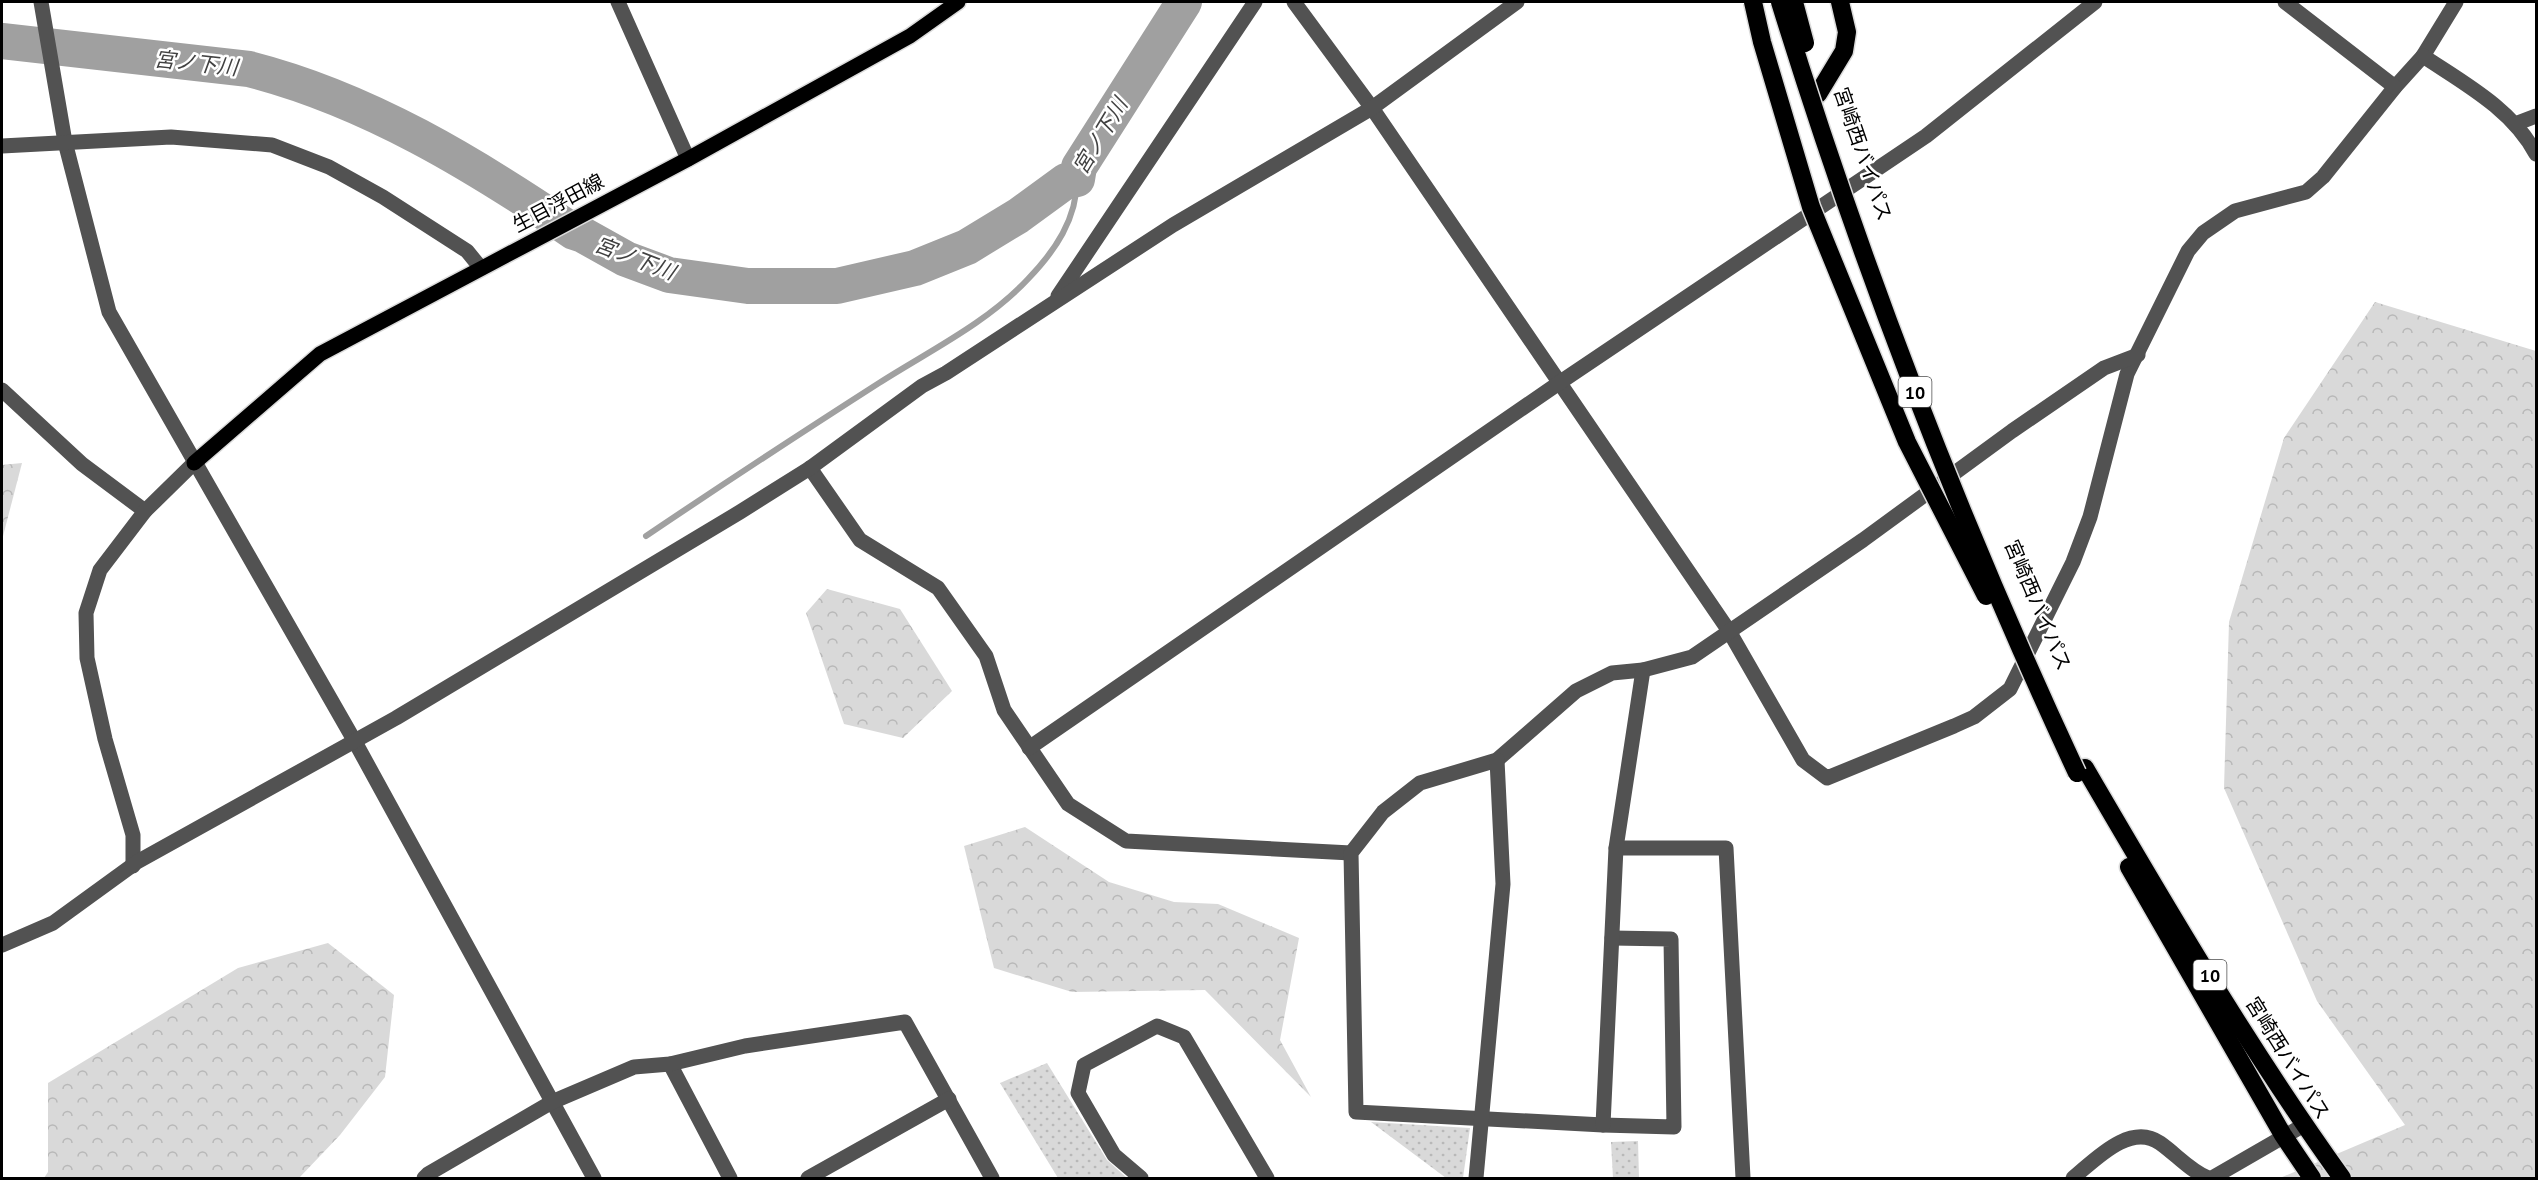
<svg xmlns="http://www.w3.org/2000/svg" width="2538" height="1180" font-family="'PT Sans','Noto Sans JP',sans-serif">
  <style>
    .forest { fill: url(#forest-crowns) }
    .park { fill: url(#park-dots) }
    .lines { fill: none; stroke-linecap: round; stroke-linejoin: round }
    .stream { stroke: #a0a0a0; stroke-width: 6 }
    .river { stroke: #a0a0a0; stroke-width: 36 }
    .major-casing { stroke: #dbdbdb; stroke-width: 18 }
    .highway-casing { stroke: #dbdbdb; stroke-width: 21 }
    .minor { stroke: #525252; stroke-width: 15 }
    .major { stroke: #000; stroke-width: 15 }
    .highway { stroke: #000; stroke-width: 18 }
    .highway-bridge-casing { stroke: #dbdbdb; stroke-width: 21; stroke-linecap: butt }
    .highway-bridge { stroke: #000; stroke-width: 18 }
    .labels { text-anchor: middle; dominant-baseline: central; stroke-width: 5; stroke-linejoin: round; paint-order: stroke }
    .shield { fill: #fff; stroke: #4c4c4c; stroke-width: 1.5 }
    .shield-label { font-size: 18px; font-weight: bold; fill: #000 }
    .street-label { font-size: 20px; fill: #000; stroke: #fff }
    .water-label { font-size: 21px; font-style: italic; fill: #414141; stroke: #fff }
  </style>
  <defs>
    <pattern id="forest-crowns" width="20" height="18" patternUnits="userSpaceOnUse" patternTransform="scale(1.5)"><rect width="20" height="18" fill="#d9d9d9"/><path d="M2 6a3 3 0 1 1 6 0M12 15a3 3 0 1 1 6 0" fill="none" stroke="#b8b8b8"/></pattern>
    <pattern id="park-dots" width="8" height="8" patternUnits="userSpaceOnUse" patternTransform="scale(1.5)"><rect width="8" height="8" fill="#d9d9d9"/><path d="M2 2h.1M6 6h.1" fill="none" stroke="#b8b8b8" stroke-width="1.8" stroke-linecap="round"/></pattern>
  </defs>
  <rect width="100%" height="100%" fill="#fff"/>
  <!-- forest -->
  <g class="forest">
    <path d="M2375,302l161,49v827h-256l125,-53 -88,-124 -93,-213 5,-166 55,-184z"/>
    <path d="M22,463l-20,77v-75z"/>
    <path d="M827,589l73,20 52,82 -49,47 -59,-14 -38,-111z"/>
    <path d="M1025,827l84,55 65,20 44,2 81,34 -19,102 31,57 -106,-107 -133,2 -78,-24 -30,-122z"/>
    <path d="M328,943l66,52 -9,82 -45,58 -41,43h-255l4,-6v-89l190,-115z"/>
  </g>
  <!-- park -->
  <g class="park">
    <path d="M1047,1063l60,97 20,18h-69l-58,-95z"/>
    <path d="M1371,1122l99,6 -7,50h-17z"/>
    <path d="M1638,1141l1,37h-26l-2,-36z"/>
  </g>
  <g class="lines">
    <!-- stream -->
    <path class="stream" d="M646,536c77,-52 155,-103 233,-153 50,-32 108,-60 149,-104 27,-28 49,-60 49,-100"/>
    <!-- river -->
    <path class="river" d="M2,41l247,28c118,30 225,95 325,163l9,3 43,24 43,16 79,11h89l78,-18 52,-21 51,-31 48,-35 11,-2 2,-12 105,-165"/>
    <!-- major casing -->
    <g class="major-casing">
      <path id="major" d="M194,463l126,-109 368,-195 222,-123 48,-34"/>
    </g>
    <!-- highway casing -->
    <g class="highway-casing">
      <g id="highway">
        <path d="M1818,94l26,-43 3,-19 -7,-30"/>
        <path d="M2085,768c81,139 163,279 257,410"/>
        <path d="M2129,867l154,268 29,43"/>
      </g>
    </g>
    <!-- minor -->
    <g class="minor">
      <path d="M41,2l24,140 44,170 245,428 240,438"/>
      <path d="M618,2l70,157"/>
      <path d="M1294,2l78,106 357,523 74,129 24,18 127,-52 20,-9 36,-28 63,-127 17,-45 37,-143 61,-123 15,-18 32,-22 71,-19 17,-15 72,-90 28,-31 33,-54"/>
      <path d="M2285,2l110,85"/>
      <path d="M2423,56c42,28 89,53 113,98"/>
      <path d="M2515,124l21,-8"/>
      <path d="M2,146l169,-9 101,8 57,22 54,30 84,54 13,16"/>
      <path d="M1058,296l197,-294"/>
      <path d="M2,390l80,74 63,47"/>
      <path d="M810,468l50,72 78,48 48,68 18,54 64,94 58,37 225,12"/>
      <path d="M1029,748l530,-365 367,-247 169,-134"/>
      <path d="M1616,848h110l17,330"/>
      <path d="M133,866v-31l-28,-96 -18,-81 -1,-45 14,-43 45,-59 49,-48"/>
      <path d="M1612,938l59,1 3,188 -71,-2 -247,-13 -5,-259 32,-41 37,-29 77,-23 79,-69 36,-18 31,-3 49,-13 171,-117 149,-109 92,-63 34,-13"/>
      <path d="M2,945l51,-22 84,-61 259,-144 344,-206 70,-44 112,-82 24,-13 227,-148 199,-117 145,-106"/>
      <path d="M670,1064l60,114"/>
      <path d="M1603,1125l13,-277 27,-178"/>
      <path d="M424,1178l4,-4 124,-72 82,-35 36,-3 75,-18 160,-24 87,156"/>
      <path d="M808,1178l141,-79"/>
      <path d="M1141,1178l-27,-23 -36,-62 6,-28 73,-39 27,11 83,141"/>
      <path d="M1476,1178l27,-294 -6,-124"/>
      <path d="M2073,1178c22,-18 57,-56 87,-35 17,12 29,27 48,35"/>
      <path d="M2212,1178l92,-53"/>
    </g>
    <!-- major -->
    <use href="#major" class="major"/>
    <!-- highway -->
    <use href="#highway" class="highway"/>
    <!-- highway-bridge casing -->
    <g class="highway-bridge-casing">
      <g id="highway-bridge">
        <path d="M1753,2l9,40 49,165 96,235 79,154"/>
        <path d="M1780,2c81,263 180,520 297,771"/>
        <path d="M1794,2l11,41"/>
      </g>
    </g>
    <!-- highway-bridge -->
    <use href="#highway-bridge" class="highway-bridge"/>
  </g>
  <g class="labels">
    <!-- shield labels -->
    <g class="shield">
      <rect x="1898.5" y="377" width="33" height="30" rx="4.5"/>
      <rect x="2193.5" y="960" width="33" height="30" rx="4.5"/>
    </g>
    <g class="shield-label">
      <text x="1915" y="392">10</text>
      <text x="2210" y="975">10</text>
    </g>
    <!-- street labels -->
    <g class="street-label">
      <text transform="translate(1863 154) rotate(71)">宮崎西バイパス</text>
      <text transform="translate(558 203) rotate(-28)">生目浮田線</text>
      <text transform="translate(2038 605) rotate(67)">宮崎西バイパス</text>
      <text transform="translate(2288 1058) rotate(58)">宮崎西バイパス</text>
    </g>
    <!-- water labels -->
    <g class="water-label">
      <text transform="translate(196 63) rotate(6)">宮ノ下川</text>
      <text transform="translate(1100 136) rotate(-59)">宮ノ下川</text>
      <text transform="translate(635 258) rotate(21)">宮ノ下川</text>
    </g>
  </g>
  <!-- border -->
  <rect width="2538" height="1180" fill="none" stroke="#000000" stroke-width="6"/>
</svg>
